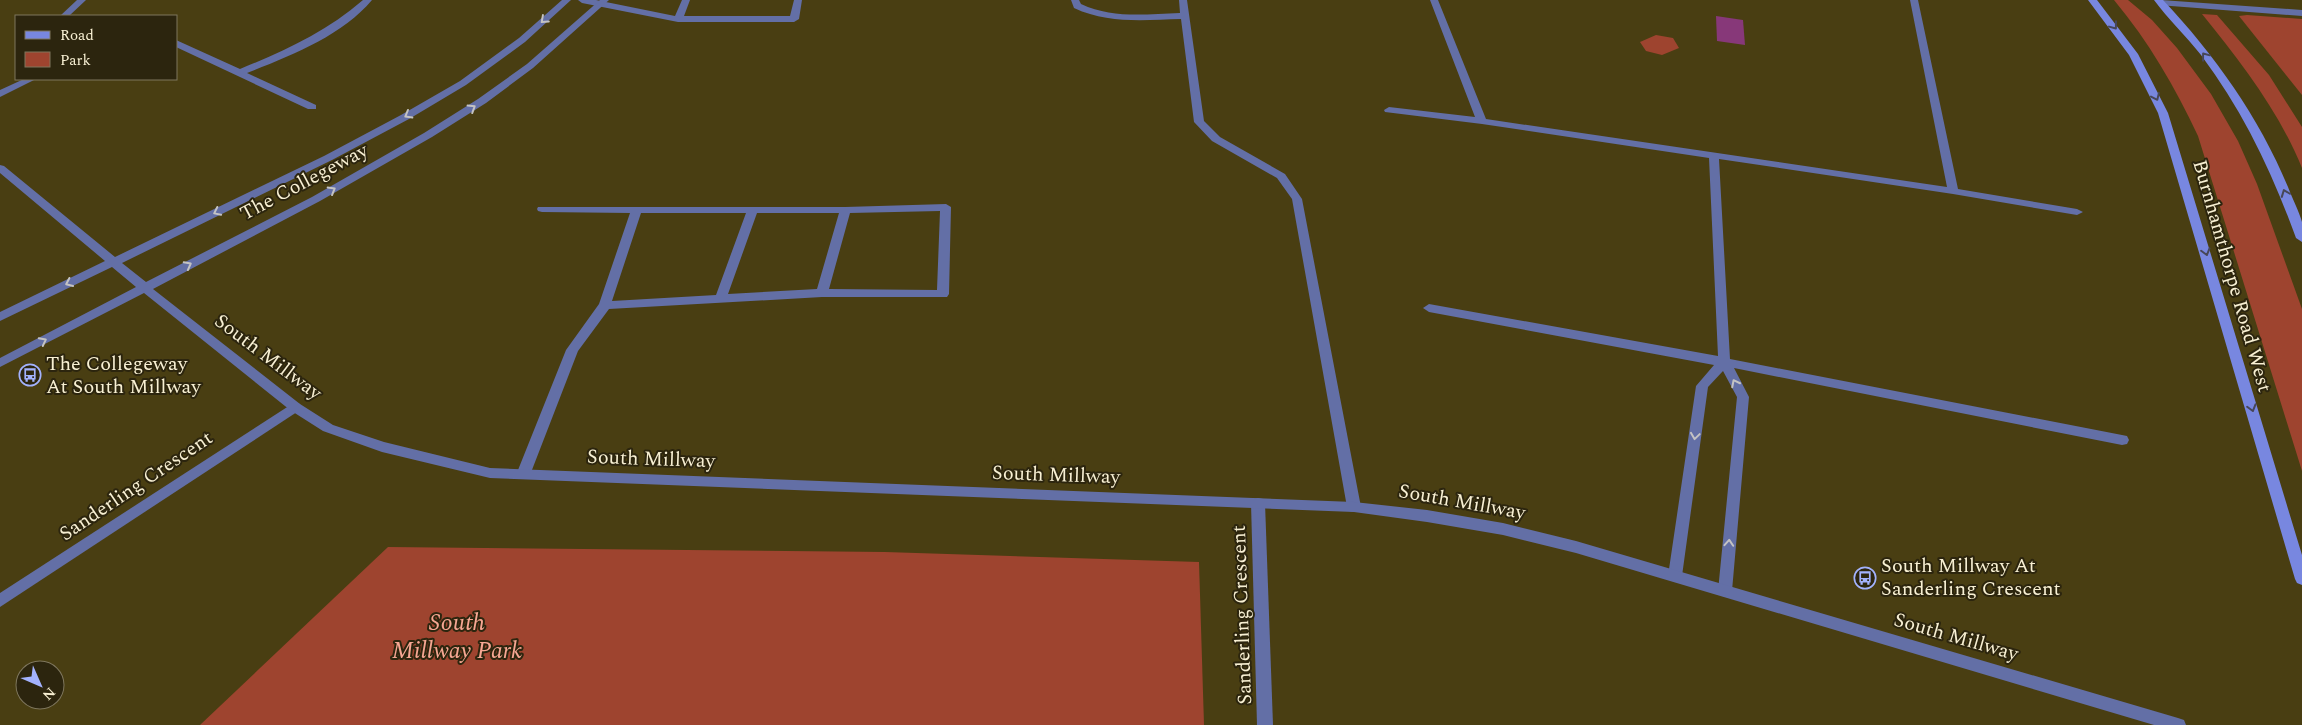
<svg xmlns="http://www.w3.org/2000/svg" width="2302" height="725" font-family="Spectral,serif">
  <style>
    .green { fill: #9e442f }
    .water { fill: #873879 }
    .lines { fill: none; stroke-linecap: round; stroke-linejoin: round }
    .service { fill: #636fa6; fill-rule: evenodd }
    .minor { fill: #636fa6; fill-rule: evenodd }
    .tertiary { fill: #636fa6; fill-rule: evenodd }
    .secondary { fill: #7887e0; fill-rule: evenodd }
    .oneway { stroke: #c4c3c3 }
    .oneway2 { stroke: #474758 }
    .labels { text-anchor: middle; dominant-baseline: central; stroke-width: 4; stroke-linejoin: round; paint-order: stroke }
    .street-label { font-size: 20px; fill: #f8f0d3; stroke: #2c250e }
    .poi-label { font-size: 20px; fill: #f8f0d3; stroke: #2c250e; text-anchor: start }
    .near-park-label { font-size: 24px; font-style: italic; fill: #f7a793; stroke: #2c250e }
  </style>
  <rect width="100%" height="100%" fill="#493e12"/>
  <!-- green -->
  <g class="green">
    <path d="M2114,0h14l24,20 25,28 34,46 27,47 19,43 45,125v162l-104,-335c-23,-49 -49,-94 -84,-136z"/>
    <path d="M2202,14l15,1 52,60 33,52v41c-23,-57 -62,-107 -100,-154z"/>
    <path d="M2247,15l55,4v76l-63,-79z"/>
    <path d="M1656,35l17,3 6,10 -17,7 -16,-4 -6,-9z"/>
    <path d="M388,547l497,5 314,10 5,163h-1004z"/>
  </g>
  <!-- water -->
  <path class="water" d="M1716,16l27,4 2,25 -28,-4z"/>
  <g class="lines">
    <!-- service -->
    <g class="service">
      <path d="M77,0h9l-17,16h-9z"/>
      <path d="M363,0h9c-30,36 -82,56 -125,73l69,32v4h-8l-132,-62v-7l64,29c44,-18 86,-37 123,-69z"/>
      <path d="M578,0h18l79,16 7,-16h8l-6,16h106l4,-16h8l-3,19 -5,3h-116l-96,-19z"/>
      <path d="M1071,0h8l2,4c32,15 65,10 99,9l-1,-13h8l17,121 16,16 65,37 17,25 59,308 -2,4 -5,1 -5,-1 -2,-4 -55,-308 -15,-21 -65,-37 -18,-19 -13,-103c-37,1 -73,5 -107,-11z"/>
      <path d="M1430,0h8l48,119 461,68 -37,-187h8l40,189 119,20 6,3 -6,3 -124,-21 -234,-35 11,200 392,76 5,1 2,4 -2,4 -5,1 -388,-77 15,29 -17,194 -2,4 -5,2 -5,-2 -2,-4 19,-194 -14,-26 -15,16 -26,189 -2,4 -5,2 -5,-2 -2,-4 28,-190 18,-21 -285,-53 -6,-4 6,-4 289,52 -9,-198 -227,-34 -97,-12 -1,-2 5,-3 86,10z"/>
      <path d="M2161,0l141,10v6l-144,-11v-4z"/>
      <path d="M24,79h12l-36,18v-7z"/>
      <path d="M946,204l5,3 -2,87 -2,3h-125l-213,12 -31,42 -48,124 -2,4h-10l-2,-4 50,-125 33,-46 31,-91 -88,-1 -4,-1 -1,-2 1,-2h307zM940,211l-3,79 -108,-1 21,-76zM641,213h105l-30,82 -104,6zM757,213h82l-22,76 -89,5z"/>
    </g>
    <!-- minor -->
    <g class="minor">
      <path d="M295,402l5,2 1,3 -1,3 -300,197v-14z"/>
      <path d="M1258,498l5,1 2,4 8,222h-16l-6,-222 2,-4z"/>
    </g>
    <!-- tertiary -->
    <path class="tertiary" d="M562,0h9l-46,42 -59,43 -57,34 -77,41 -210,103 24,19 166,-85 112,-64 54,-34 49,-35 73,-64h9l-76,68 -47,35 -54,34 -112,64 -167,88 147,115 33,21 51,17 106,26 864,34 73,8 76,13 73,18 602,177 6,2 2,5h-32l-578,-172 -73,-18 -76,-13 -73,-10 -864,-34 -108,-26 -59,-21 -33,-21 -146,-117 -144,74v-9l136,-71 -24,-20 -112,54v-9l105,-51 -105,-88v-8l4,1 111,91 209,-101 77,-41 59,-34 59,-43z"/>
    <!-- secondary -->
    <g class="secondary">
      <path d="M2088,0h9l41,54 30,59 134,442v30l-5,-2 -2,-4 -137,-466 -29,-58z"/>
      <path d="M2154,0h9c51,54 96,117 125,187 4,11 11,24 14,35 0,6 0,14 0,20l-6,-4c-24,-66 -53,-127 -95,-183 -15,-19 -33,-36 -47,-55z"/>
    </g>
  </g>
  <!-- one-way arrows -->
  <defs><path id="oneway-chevron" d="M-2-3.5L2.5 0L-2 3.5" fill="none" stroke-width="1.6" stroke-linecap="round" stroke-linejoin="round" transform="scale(1.25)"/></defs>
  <g class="oneway">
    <use href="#oneway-chevron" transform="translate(544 20) rotate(138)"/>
    <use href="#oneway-chevron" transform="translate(472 108) rotate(-32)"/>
    <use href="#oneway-chevron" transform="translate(408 115) rotate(150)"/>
    <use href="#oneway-chevron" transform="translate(332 190) rotate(-30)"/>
    <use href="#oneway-chevron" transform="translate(217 212) rotate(154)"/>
    <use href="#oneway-chevron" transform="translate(188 265) rotate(-28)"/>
    <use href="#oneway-chevron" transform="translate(69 283) rotate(155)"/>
    <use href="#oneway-chevron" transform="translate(43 341) rotate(-27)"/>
    <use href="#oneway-chevron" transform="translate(1735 383) rotate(-117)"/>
    <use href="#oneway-chevron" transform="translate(1695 436) rotate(98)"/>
    <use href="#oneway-chevron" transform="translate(1729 543) rotate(-86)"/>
  </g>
  <g class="oneway2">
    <use href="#oneway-chevron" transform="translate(2114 26) rotate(53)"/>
    <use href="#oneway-chevron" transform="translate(2205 56) rotate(-127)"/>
    <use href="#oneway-chevron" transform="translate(2156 97) rotate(65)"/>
    <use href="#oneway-chevron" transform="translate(2285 193) rotate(-111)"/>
    <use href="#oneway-chevron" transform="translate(2206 252) rotate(74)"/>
    <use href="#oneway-chevron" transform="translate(2252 408) rotate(74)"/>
  </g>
  <!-- icons -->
  <defs>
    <g id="bus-ring" transform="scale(1.125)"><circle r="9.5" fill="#2c250e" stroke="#a3b2fd" stroke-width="1.5"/><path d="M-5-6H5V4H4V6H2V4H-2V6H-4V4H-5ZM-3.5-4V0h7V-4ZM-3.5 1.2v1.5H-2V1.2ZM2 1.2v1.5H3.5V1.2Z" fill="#a3b2fd"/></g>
  </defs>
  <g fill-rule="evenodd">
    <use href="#bus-ring" x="30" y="375"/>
    <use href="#bus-ring" x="1865" y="578"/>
  </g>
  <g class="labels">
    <!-- street labels -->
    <g class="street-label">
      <text transform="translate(304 182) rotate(-28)">The Collegeway</text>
      <text transform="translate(2232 276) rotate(74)">Burnhamthorpe Road West</text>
      <text transform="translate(268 357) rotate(37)">South Millway</text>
      <text transform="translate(651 459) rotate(2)">South Millway</text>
      <text transform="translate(1056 475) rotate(2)">South Millway</text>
      <text transform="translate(136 486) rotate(-34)">Sanderling Crescent</text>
      <text transform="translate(1462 502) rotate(10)">South Millway</text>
      <text transform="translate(1242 615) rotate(-92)">Sanderling Crescent</text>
      <text transform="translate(1956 637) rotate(16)">South Millway</text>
    </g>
    <!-- poi labels -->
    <g class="poi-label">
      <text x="46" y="364">The Collegeway<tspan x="46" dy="23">At South Millway</tspan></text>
      <text x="1881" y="566">South Millway At<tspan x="1881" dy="23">Sanderling Crescent</tspan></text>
    </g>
    <!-- near-park labels -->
    <g class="near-park-label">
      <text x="457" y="623">South<tspan x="457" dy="28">Millway Park</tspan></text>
    </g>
  </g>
  <!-- legend -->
  <rect x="15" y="15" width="162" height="65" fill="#2c250e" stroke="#7e765d"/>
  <rect x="25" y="31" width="25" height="8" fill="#7887e0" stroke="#7e765d"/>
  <text x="60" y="40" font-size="15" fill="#f8f0d3">Road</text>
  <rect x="25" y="52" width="25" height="15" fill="#9e442f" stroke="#7e765d"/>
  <text x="60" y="65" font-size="15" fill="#f8f0d3">Park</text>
  <!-- north arrow -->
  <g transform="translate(40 685) rotate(135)"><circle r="24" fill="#2c250e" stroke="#7e765d"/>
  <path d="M0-4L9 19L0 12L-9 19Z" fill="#a3b2fd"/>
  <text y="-8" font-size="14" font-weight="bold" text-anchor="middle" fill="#f8f0d3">N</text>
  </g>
</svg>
